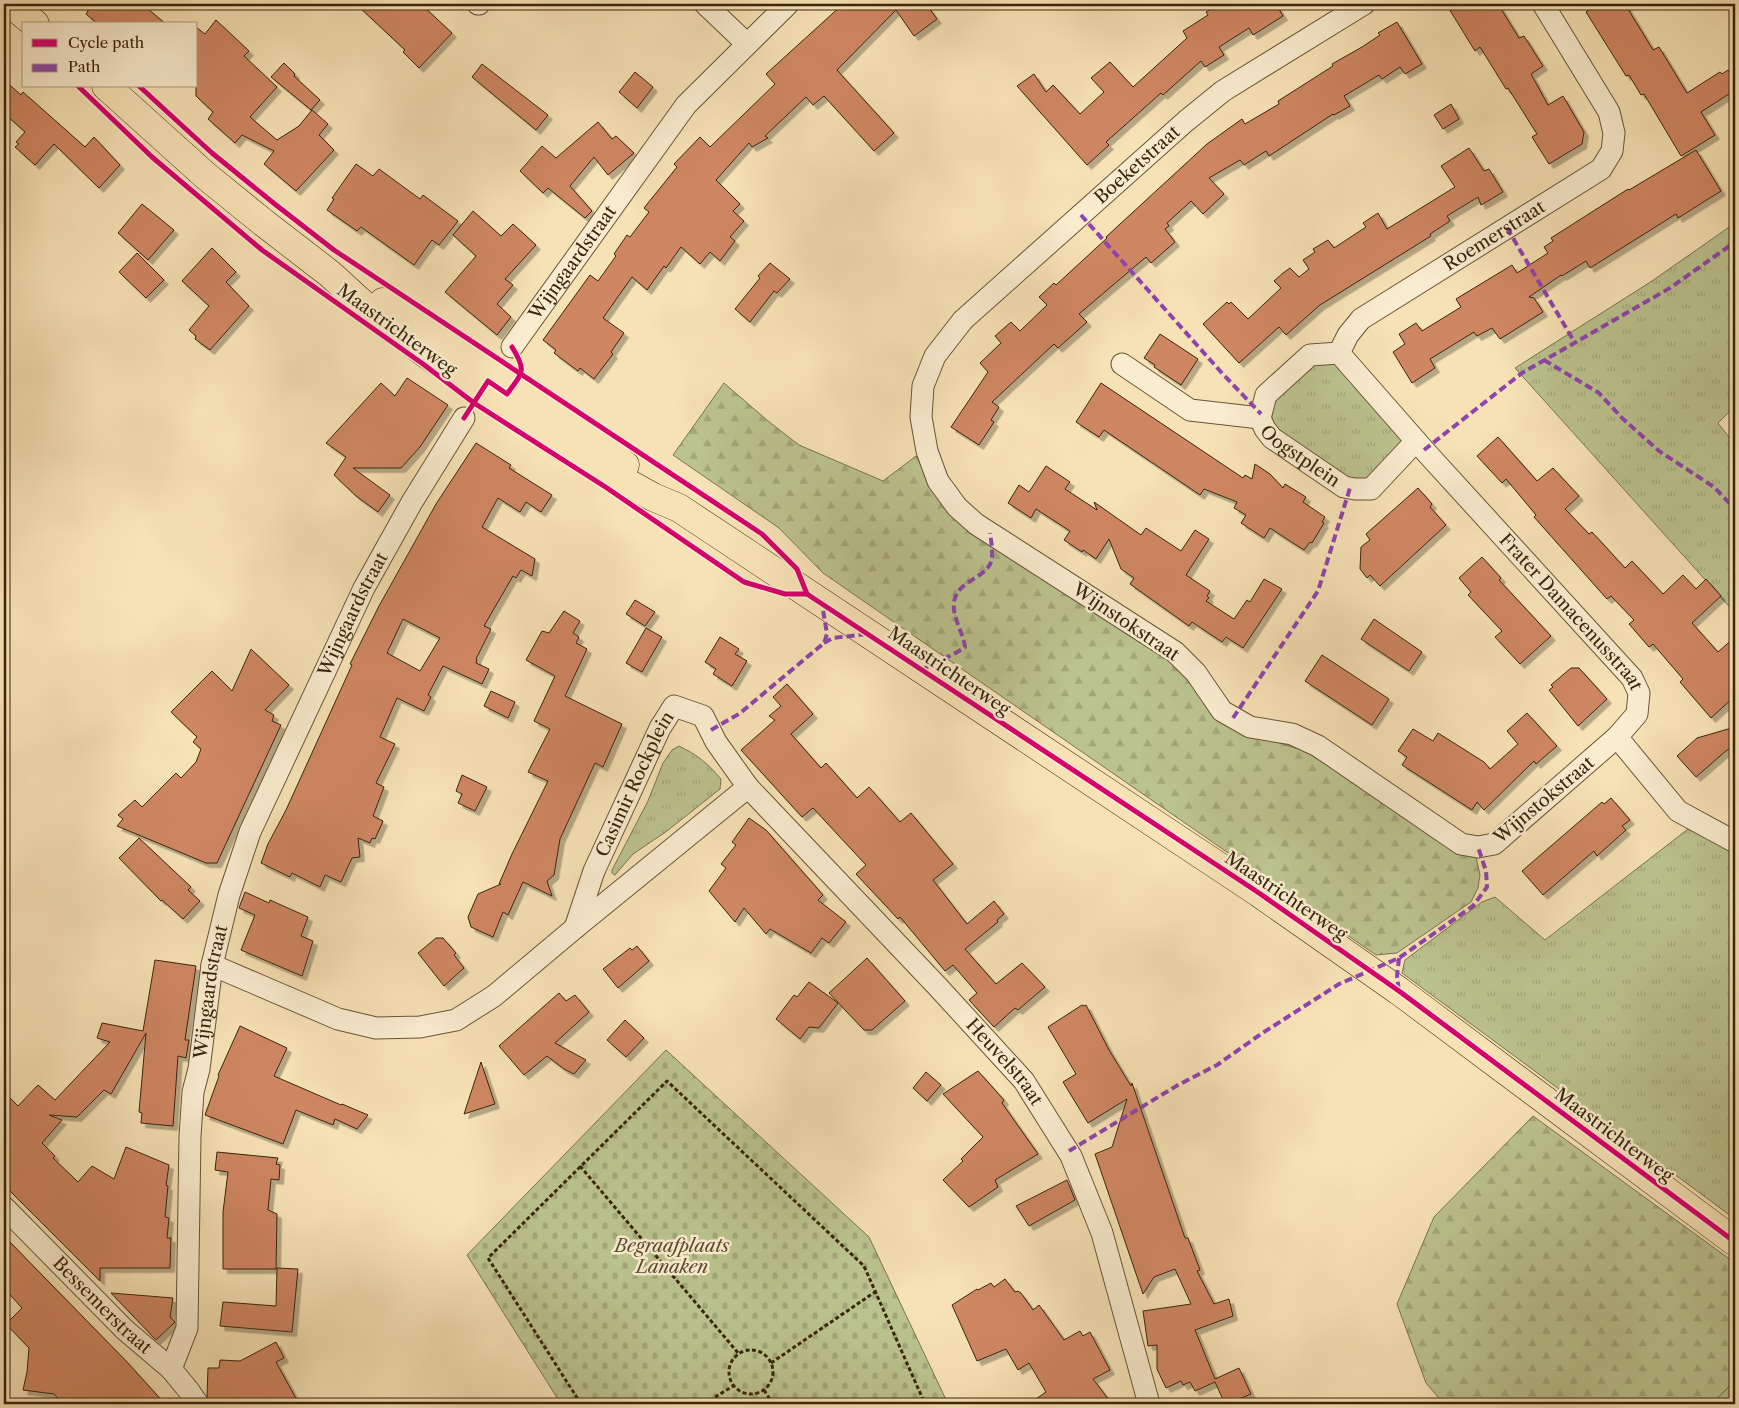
<svg xmlns="http://www.w3.org/2000/svg" width="1739" height="1408" font-family="'Libre Caslon Text',serif">
  <style>
    .grass { fill: url(#grass-tufts); stroke: #7a744c }
    .forest { fill: url(#forest-firs); stroke: #7a744c }
    .cemetery { fill: url(#cemetery-stones); stroke: #7a744c }
    .building { fill: #cf8664; stroke: #39250b; fill-rule: evenodd; filter: url(#shadow) }
    .lines { fill: none; stroke-linecap: round; stroke-linejoin: round }
    .minor-casing { stroke: #685436; stroke-width: 23 }
    .major-casing { stroke: #39250b; stroke-width: 29 }
    .path { stroke: #39250b; stroke-width: 3; stroke-dasharray: 4 2.5; stroke-linecap: butt }
    .minor { stroke: #faeccf; stroke-width: 21 }
    .major { stroke: #f7e2b5; stroke-width: 28 }
    .quiet { stroke: #8e44ad; stroke-width: 4; stroke-dasharray: 8 4; stroke-linecap: butt }
    .cycleway-casing { stroke: #faeccf; stroke-width: 8 }
    .cycleway { stroke: #d6006c; stroke-width: 5 }
    .labels { text-anchor: middle; dominant-baseline: central; stroke-width: 5; stroke-linejoin: round; paint-order: stroke }
    .street-label { font-size: 18px; fill: #39250b; stroke: #faeccf }
    .park-label { font-size: 18px; font-style: italic; fill: #5a4c2c; stroke: #faeccf }
  </style>
  <defs>
    <pattern id="grass-tufts" width="24" height="20" patternUnits="userSpaceOnUse" patternTransform="scale(1.25)"><rect width="24" height="20" fill="#bbc38e"/><path d="M3 7l-1-3M5 7V3M7 7l1-3M15 17l-1-3M17 17v-4M19 17l1-3" fill="none" stroke="#a2a779"/></pattern>
    <pattern id="forest-firs" width="22" height="20" patternUnits="userSpaceOnUse" patternTransform="scale(1.25)"><rect width="22" height="20" fill="#bbc38e"/><path d="M5 1l3.5 6h-7zM16 11l3.5 6h-7z" fill="#a2a779"/></pattern>
    <pattern id="cemetery-stones" width="16" height="16" patternUnits="userSpaceOnUse" patternTransform="scale(1.25)"><rect width="16" height="16" fill="#bbc38e"/><path d="M2 7V4a2 2 0 0 1 4 0v3zM10 15v-3a2 2 0 0 1 4 0v3z" fill="#a2a779"/></pattern>
    <filter id="shadow"><feDropShadow dx="4.5" dy="4.5" stdDeviation="0" flood-color="#0004"/></filter>
  </defs>
  <rect width="100%" height="100%" fill="#f7e2b5"/>
  <filter id="stains"><feTurbulence type="fractalNoise" baseFrequency=".004" numOctaves="4"/><feColorMatrix values="0 0 0 0 .2 0 0 0 0 .09 0 0 0 0 .02 0 0 0 .5 -.17"/></filter>
  <radialGradient id="worn" r=".72"><stop offset=".6" stop-color="#630" stop-opacity="0"/><stop offset="1" stop-color="#630" stop-opacity=".3"/></radialGradient>
  <!-- grass -->
  <g class="grass">
    <path d="M1735,223v183l-17,17 17,22v168l-220,-245 137,-87z"/>
    <path d="M1328,359l13,7 61,69v7l-32,38 -14,3 -88,-56 5,-31 38,-34z"/>
    <path d="M679,746c19,9 29,18 42,33l-1,10 -53,42 -34,23 -18,21 -3,-2v-3l36,-69 15,-38 9,-13z"/>
    <path d="M1688,829l47,24v366l-333,-246 3,-13 77,-58 13,-5 50,43z"/>
    <path d="M1735,1378v26h-24l15,-14z"/>
  </g>
  <!-- forest -->
  <g class="forest">
    <path d="M724,383l44,38 31,24 84,36 33,-25 11,21 350,265 28,9 152,99 19,7 4,18 -2,13 -7,14 -74,51 -21,2 -553,-382 -44,-45 -106,-73z"/>
    <path d="M1533,1116l202,147v115l-9,12 -15,14h-267l-18,-21 -29,-79 37,-87z"/>
  </g>
  <!-- cemetery -->
  <path class="cemetery" d="M666,1050l203,187 79,167h-387l-94,-149z"/>
  <!-- building -->
  <g class="building">
    <path d="M92,4h50l24,20h-68l-12,-10z"/>
    <path d="M356,4h65l31,29 -33,35 -16,-16 2,-2z"/>
    <path d="M843,4h83l11,15 -23,17 -18,-26 -59,60 57,63 -20,18 -50,-55 -11,9 -7,-8 -41,39 3,2 -16,9 -3,-4 -33,37 24,24 -7,7 11,10 -14,16 5,4 -15,20 -10,-9 -10,12 -19,-17 -15,21 -2,-2 -17,24 -15,-13 -29,41 21,15 -13,19 2,2 -19,25 -14,-11 -2,3 -24,-18 2,-3 -13,-10 47,-65 8,6 18,-25 -2,-2 13,-19 3,2 19,-25 -5,-4 33,-41 -3,-3 26,-27 10,10 65,-63 -9,-10z"/>
    <path d="M1219,4h57l7,12 -30,19 -4,-7 -30,19 5,8 -19,12 -4,-6 -38,34 -2,-2 -55,49 3,3 -22,20 -70,-79 17,-12 12,18 7,-7 27,29 24,-22 -13,-14 19,-16 23,25 54,-49 -4,-7 25,-16 -2,-3z"/>
    <path d="M1446,4h52l21,34 5,-2 19,30 -12,8 17,31 15,-9 21,36 -2,12 -33,20 -17,-27 5,-3 -29,-46 -2,1 -26,-42 -5,4z"/>
    <path d="M1598,4h27l28,46 6,-3 28,46 33,-21 2,2 6,-4 7,11v9l-34,22 14,23 -34,21 -37,-62 -3,1 -12,-20 -3,1 -40,-64z"/>
    <path d="M216,20l33,31 -5,5 33,31 -27,30 27,23 22,-14 13,-16 16,14 -9,11 15,15 -38,41 -32,-27 10,-13 -32,-16 -7,8 -27,-24 5,-7 -17,-16v-69l9,7z"/>
    <path d="M1397,22l25,42 -17,10 -5,-7 -18,12 -3,-4 -35,21 6,10 -16,9 -1,-1 -64,42 -3,-5 -22,14 -4,-5 -31,18 15,16 -21,20 -12,-13 -24,22 2,3 -4,3 10,13 -24,21 -5,-6 -67,57 8,8 -29,26 -4,-4 -62,58 7,5 -8,13 3,2 -15,23 -28,-18 37,-55 -8,-9 21,-20 -6,-7 16,-14 9,9 27,-26 -8,-8 15,-14 2,2 51,-47 -1,-1 101,-93 35,-25 3,5 34,-20 -1,-3 55,-35 -1,-2 30,-17 18,-12 -2,-2z"/>
    <path d="M284,63l11,11 -1,2 26,24 -9,10 -40,-33z"/>
    <path d="M482,64l66,51 -12,15 -64,-53z"/>
    <path d="M635,72l18,15 -16,21 -18,-16z"/>
    <path d="M4,80l17,15 2,-3 62,55 9,-10 26,28 -21,23 -45,-44 -19,21 -20,-18 4,-3 -3,-2 9,-10 -21,-19z"/>
    <path d="M1451,104l8,15 -16,10 -9,-14z"/>
    <path d="M598,122l14,17 4,-3 18,17 -26,22 -14,-18 -24,29 22,25 -7,7 -37,-30 -5,5 -23,-22 22,-25 14,12z"/>
    <path d="M1469,148l15,23 5,-2 14,23 -22,13 -3,-8 -31,19 3,5 -20,13 1,2 -111,69 -34,30 -7,-8 -40,36 -36,-39 24,-22 2,2 2,-2 17,17 33,-31 -7,-7 9,-8 7,-5 9,9 10,-8 -6,-9 12,-8 -2,-3 15,-9 6,8 32,-21 -3,-4 15,-10 9,16 68,-42 -14,-21z"/>
    <path d="M1696,150l25,41 -43,27 -2,-4 -86,54 -4,-7 -24,15 -1,-1 -32,22 5,1 9,14 -43,27 -8,-11 -15,8 -3,-4 -44,27 5,9 -23,15 -19,-31 12,-8 -6,-10 17,-11 6,8 39,-24 -5,-8 56,-34 5,8 31,-20 -4,-6 9,-6 -2,-3 77,-49 1,1z"/>
    <path d="M356,164l17,12 6,-7 41,30 3,-4 35,26 -19,24 -7,-5 -18,25 -53,-38 -4,4 -30,-21 7,-11 -2,-1z"/>
    <path d="M142,204l32,26 -26,30 -30,-27z"/>
    <path d="M473,211l28,25 12,-12 23,21 -31,34 8,6 -16,19 14,13 -14,18 -52,-43 31,-36 -23,-21z"/>
    <path d="M212,248l24,24 -10,10 23,24 -39,44 -15,-11 1,-3 -7,-6 20,-24 -27,-25z"/>
    <path d="M137,253l27,27 -18,18 -27,-26z"/>
    <path d="M770,263l20,16 -13,14 -3,-2 -24,31 -15,-13 25,-31 -2,-2z"/>
    <path d="M1160,334l38,25 -17,26 -27,-18 1,-2 -11,-7z"/>
    <path d="M407,378l41,27 -28,42 -19,21h-48l37,27 -12,17 -22,-16 -22,-21 12,-18 -20,-14 55,-60 14,13z"/>
    <path d="M1101,383l142,95 2,-3 7,4 3,-15 15,10 13,14 2,-4 21,13 -3,5 22,15 -3,5 2,1 -12,20 -2,-1 -6,8 -34,-22 -6,10 -23,-15 5,-8 -12,-7 3,-6 -33,-13 -4,6 -96,-65 -5,7 -23,-15z"/>
    <path d="M1498,437l39,44 16,-13 26,28 -14,13 24,25 3,-2 33,36 7,-7 31,33 20,-19 13,14 10,-10 15,17 -29,27 26,29 17,-15v59l-24,22 -31,-36 3,-3 -30,-35 -4,3 -20,-23 5,-4 -23,-24 -4,3 -73,-82 2,-2 -30,-36 -4,4 -25,-27z"/>
    <path d="M476,443l35,22 -2,3 43,27 -11,17 -15,-10 -6,10 -22,-14 -16,29 53,32 -3,17 -11,-6 -5,8 -3,-2 -29,50 7,3 -15,30 1,1 -1,3 13,6 -7,15 -39,-18 -15,29 3,2 -7,14 -27,-13 -17,39 15,7 -19,39 8,4 -11,29 10,5 -8,18 -3,-1 -2,5 -12,-5 2,19 -8,1 -11,24 -16,-7 -5,12 -28,-14 -2,4 -29,-14 7,-19 18,-34 66,-145 -2,-1 29,-58 57,-102zM403,619l37,19 -20,33 -33,-18z"/>
    <path d="M1046,466l24,16 -5,7 32,21 -3,-8 47,33 5,-7 35,23 14,-21 14,9 -23,36 24,16 -3,5 2,2 -3,3 28,18 13,-19 3,2 14,-23 18,10 -39,59 -17,-11 -4,5 -30,-20 -3,4 -59,-42 4,-6 -13,-9 -12,-30 -13,20 -13,-9 -1,2 -18,-12 6,-9 -34,-22 -5,9 -23,-15 11,-18 10,7z"/>
    <path d="M1418,488l14,16 -2,3 16,18 -66,61 -10,-11 -3,3 -7,-9 1,-22 9,-7 -4,-6z"/>
    <path d="M1482,557l19,21 -2,2 52,56 -31,28 -25,-27 7,-6 -34,-36 3,-3 -12,-14z"/>
    <path d="M635,600l20,12 -10,14 -19,-12z"/>
    <path d="M564,611l16,10 -7,12 6,4 -3,6 11,6 -22,47 57,28 -19,43 -8,-4 -35,76 -6,36 -7,6 5,15 -29,-14 -15,33 -5,-3 -10,25 -22,-10 -3,-10 10,-23 23,-10h-2l13,-30 36,-73 -20,-9 22,-43 -16,-8 21,-45 -29,-16 16,-29 7,2z"/>
    <path d="M1374,619l48,33 -13,19 -48,-32z"/>
    <path d="M646,628l16,9 -20,35 -16,-9z"/>
    <path d="M720,637l19,12 -4,5 12,7 -15,25 -19,-12 3,-5 -11,-7z"/>
    <path d="M251,649l38,36 -24,25 9,5 -2,6 9,4 -64,138h-11l-89,-37 6,-7 -5,-4 17,-15 7,7 34,-34 5,5 15,-16 5,-13 -8,-7 4,-5 -26,-25 41,-41 20,20z"/>
    <path d="M1322,655l67,44 -17,26 -67,-44z"/>
    <path d="M1571,668h8l28,31 -29,27 -29,-36 4,-3 -2,-2z"/>
    <path d="M787,684l26,30 -22,20 30,34 5,-5 31,35 12,-11 31,35 11,-9 42,51 -20,16 34,44 27,-23 10,13 -7,6 1,2 -33,27 31,35 26,-21 23,24 -27,23 -3,-2 -21,19 -25,-27 8,-7 -24,-28 -8,6 -45,-54 -2,2 -42,-45 10,-9 -53,-57 -11,9 -61,-67 34,-30 -6,-4 12,-10 -8,-9z"/>
    <path d="M491,691l24,11 -7,16 -24,-12z"/>
    <path d="M1527,713l30,33 -21,18 -2,-3 -50,49 -7,-8 -5,8 -70,-45 5,-8 -9,-6 15,-22 20,12 5,-8 46,29 6,7 28,-25 -11,-13z"/>
    <path d="M1735,727v20l-8,3 -31,27 -19,-21 20,-18z"/>
    <path d="M462,775l25,12 -12,24 -17,-8 4,-9 -6,-3z"/>
    <path d="M1611,798l19,22 -8,6 4,4 -29,26 -3,-5 -51,44 -21,-24 80,-69 2,2z"/>
    <path d="M749,818l17,12 57,65 -5,5 28,22 -17,21 -7,-5 -11,15 -41,-24 -4,5 -22,-26 -9,14 -26,-31 17,-23 -5,-4 15,-19 -4,-3z"/>
    <path d="M139,838l52,49 -3,3 12,11 -17,18 -21,-19 -1,1 -42,-43z"/>
    <path d="M245,892l24,11 1,-3 38,17 -7,19 12,5 -11,35 -61,-26 14,-35 -16,-7z"/>
    <path d="M436,938h7l13,15 -2,2 10,13 -20,18 -26,-33z"/>
    <path d="M637,946l12,15 -31,27 -15,-19 27,-21 2,2z"/>
    <path d="M867,958l38,43 -33,29h-8l-35,-37z"/>
    <path d="M155,960l41,6 -11,74h4l-3,18 -8,-2 -5,70 -32,-3 1,-10 -3,-1 7,-79 -35,61 -7,-4 -27,27 -28,-2 13,5 -20,23 13,13 -2,2 25,24 14,-16 22,13 12,-32 43,18 -3,20 2,1 -3,31 4,1 -2,20h4l-1,30h-70v13l-96,-96v-93l14,14 20,-21 17,15 55,-58 -13,-4 5,-15 41,8z"/>
    <path d="M809,982l29,21 -19,25 -10,-1 -9,12 -24,-20 18,-24 3,2z"/>
    <path d="M559,993l7,8 9,-6 14,17 -34,31 31,17 -12,14 -10,-5 -17,-13 -23,19 -25,-29z"/>
    <path d="M1082,1005l2,1 2,-1 23,45 22,36 1,-3 53,155h3l12,32 -3,1 17,33 15,-5 4,17 -38,14 20,49 24,-11 12,26 -24,10h-2l-10,-22 -20,9 -5,-9 -7,3 -2,-4 -15,7 -9,-19v-24l-9,1 -5,-35 48,-7 -16,-35 -21,8 -11,17 -48,-140 17,-7 15,-48 -39,24 -25,-41 13,-8 -28,-47z"/>
    <path d="M625,1020l19,18 -18,19 -19,-17z"/>
    <path d="M240,1026l47,22 -13,28 67,29 1,-1 26,11 -11,14 -22,-10 -2,6 -37,-15 -13,34 -78,-29 14,-39 -1,-1z"/>
    <path d="M481,1062l14,42 -31,10z"/>
    <path d="M978,1071l26,29 -2,3 36,51 -43,26 3,7 -29,20 -26,-27 20,-19 -2,-2 22,-22 -40,-43z"/>
    <path d="M926,1072l15,13 -14,16 -14,-13z"/>
    <path d="M217,1152l61,6 -2,6 4,1 -1,15 -8,-1 -3,31 9,4 -1,55h-53v-57l5,-40 -13,-2z"/>
    <path d="M1067,1180l8,20 -46,26 -13,-20z"/>
    <path d="M4,1236l123,126 38,42h-102l-9,-10 -31,-4 4,-18 2,-24 -23,-24 16,-16 -18,-20z"/>
    <path d="M277,1268l21,1 -6,63 -72,-6 3,-24 53,4z"/>
    <path d="M1005,1279l10,13 3,-1 3,2 12,17 6,-5 25,35 16,-9 3,5 7,-4 20,38 -17,9 19,25h-83l17,-12 -17,-29 -11,7 -12,-21 -29,12 -25,-56 25,-16 1,1 13,-7 3,4z"/>
    <path d="M111,1293l62,5 -3,19 5,5 -19,18z"/>
    <path d="M276,1342l8,16 -8,4 23,42h-89l-3,-8 1,-28h11l1,-8 20,1z"/>
  </g>
  <g class="lines">
    <!-- minor casing -->
    <g class="minor-casing">
      <g id="minor">
        <path d="M478,4h1"/>
        <path d="M705,4l42,40"/>
        <path id="s1" d="M512,347l174,-242 102,-101"/>
        <path id="s2" d="M1339,353l85,97 208,228 7,15 -2,21 -20,23 -123,107 -16,3 -17,-3 -143,-98 -26,-12 -42,-7 -28,-16 -26,-38 -21,-21 -199,-128 -19,-17 -19,-26 -11,-30 -6,-34 2,-31 12,-30 28,-36 223,-199 37,-30 141,-87"/>
        <path id="s3" d="M1339,353l9,-18 13,-16 240,-150 11,-18 2,-18 -5,-21 -66,-108"/>
        <path id="s4" d="M1339,353l-29,2 -44,40 -6,23 5,11 7,9 72,49 11,2h16l45,-48"/>
        <path d="M1122,364l68,46 70,8"/>
        <path d="M1617,737l61,74 57,31"/>
        <path id="s5" d="M575,928l19,-57 66,-143 14,-22 29,10 13,26 32,45 190,200 86,94 47,75 31,77 47,171"/>
        <path d="M212,965l126,54 38,9 44,-1 36,-7 38,-24 81,-68 173,-141"/>
        <path id="s6" d="M4,1207l121,123 46,39 18,22 9,13"/>
        <path id="s7" d="M171,1369l16,-41 3,-192 3,-44 6,-23 13,-104 17,-70 21,-63 114,-244 48,-86 52,-84"/>
      </g>
    </g>
    <!-- major casing -->
    <g class="major-casing">
      <g id="major">
        <path d="M11,4l24,20"/>
        <path d="M106,86l100,90 58,47 66,51 34,31 58,46 139,95 92,51 26,11 580,385 140,98 336,251"/>
        <path d="M383,302l131,82 51,34 60,47"/>
      </g>
    </g>
    <!-- path -->
    <g class="path">
      <path d="M580,1166l159,188"/>
      <circle cx="751" cy="1372" r="22"/>
      <path d="M771,1363l104,-71"/>
      <path d="M764,1390l9,14"/>
      <path d="M581,1404l-93,-146 179,-177 197,185 61,138"/>
      <path d="M704,1404l29,-18"/>
    </g>
    <!-- minor -->
    <use href="#minor" class="minor"/>
    <!-- major -->
    <use href="#major" class="major"/>
    <!-- quiet -->
    <g class="quiet">
      <path d="M1081,215l140,157 40,42"/>
      <path d="M1507,228l68,115"/>
      <path d="M1544,360l55,33 23,25 37,33 55,36 21,22"/>
      <path d="M1424,450l98,-77 148,-85 65,-46"/>
      <path d="M824,643l9,-5 34,-4"/>
      <path d="M922,670c14,-9 29,-13 43,-23 -2,-15 -13,-30 -11,-45 3,-23 37,-24 38,-45 1,-8 -1,-16 -2,-24"/>
      <path d="M1233,718l85,-127 32,-103"/>
      <path d="M711,730l28,-16 85,-71 3,-9 -5,-30"/>
      <path d="M1399,958l-2,18 2,15"/>
      <path d="M1069,1151l109,-66 39,-20 44,-31 78,-50 60,-26 74,-52 14,-19 -1,-16 -8,-24"/>
    </g>
    <!-- cycleway casing -->
    <g class="cycleway-casing">
      <g id="cycleway">
        <path d="M78,86l74,71 110,93 161,114 51,39 133,85 137,94 41,12h22l452,299 140,98 336,251"/>
        <path d="M139,86l73,67 64,52 58,45 428,284 35,35 10,25"/>
        <path d="M464,418l24,-37 19,13c16,-22 20,-23 5,-47"/>
      </g>
    </g>
    <!-- cycleway -->
    <use href="#cycleway" class="cycleway"/>
  </g>
  <g class="labels">
    <!-- street labels -->
    <g class="street-label">
      <text stroke="none"><textPath href="#s2" startOffset="1758">Boeketstraat</textPath></text>
      <text stroke="none"><textPath href="#s3" startOffset="198">Roemerstraat</textPath></text>
      <text stroke="none"><textPath href="#s1" startOffset="104">Wijngaardstraat</textPath></text>
      <text transform="translate(397 330) rotate(36)">Maastrichterweg</text>
      <text stroke="none"><textPath href="#s4" startOffset="169">Oogstplein</textPath></text>
      <text stroke="none"><textPath href="#s2" startOffset="348">Frater Damacenusstraat</textPath></text>
      <text stroke="none"><textPath href="#s7" startOffset="788">Wijngaardstraat</textPath></text>
      <text transform="translate(1126 622) rotate(34)">Wijnstokstraat</text>
      <text transform="translate(949 671) rotate(34)">Maastrichterweg</text>
      <text stroke="none"><textPath href="#s5" startOffset="156">Casimir Rockplein</textPath></text>
      <text transform="translate(1544 800) rotate(-40)">Wijnstokstraat</text>
      <text transform="translate(1286 896) rotate(34)">Maastrichterweg</text>
      <text stroke="none"><textPath href="#s7" startOffset="382">Wijngaardstraat</textPath></text>
      <text stroke="none"><textPath href="#s5" startOffset="735">Heuvelstraat</textPath></text>
      <text transform="translate(1614 1135) rotate(37)">Maastrichterweg</text>
      <text stroke="none"><textPath href="#s6" startOffset="139">Bessemerstraat</textPath></text>
    </g>
    <!-- park labels -->
    <g class="park-label">
      <text x="672" y="1246">Begraafplaats<tspan x="672" dy="21">Lanaken</tspan></text>
    </g>
  </g>
  <!-- margin -->
  <rect width="1739" height="1408" fill="none" stroke="#f7e2b5" stroke-width="20"/>
  <rect x="5" y="5" width="1729" height="1398" fill="none" stroke="#39250b" stroke-width="2.5"/>
  <rect x="10" y="10" width="1719" height="1388" fill="none" stroke="#39250b"/>
  <!-- legend -->
  <rect x="22" y="22" width="175" height="65" fill="#faeccf" stroke="#ad9c81"/>
  <rect x="32" y="39" width="25" height="8" fill="#d6006c" stroke="#ad9c81"/>
  <text x="68" y="48" font-size="15" fill="#39250b">Cycle path</text>
  <rect x="32" y="64" width="25" height="8" fill="#8e44ad" stroke="#ad9c81"/>
  <text x="68" y="72" font-size="15" fill="#39250b">Path</text>
  <rect width="100%" height="100%" filter="url(#stains)"/>
  <rect width="100%" height="100%" fill="url(#worn)"/>
</svg>
